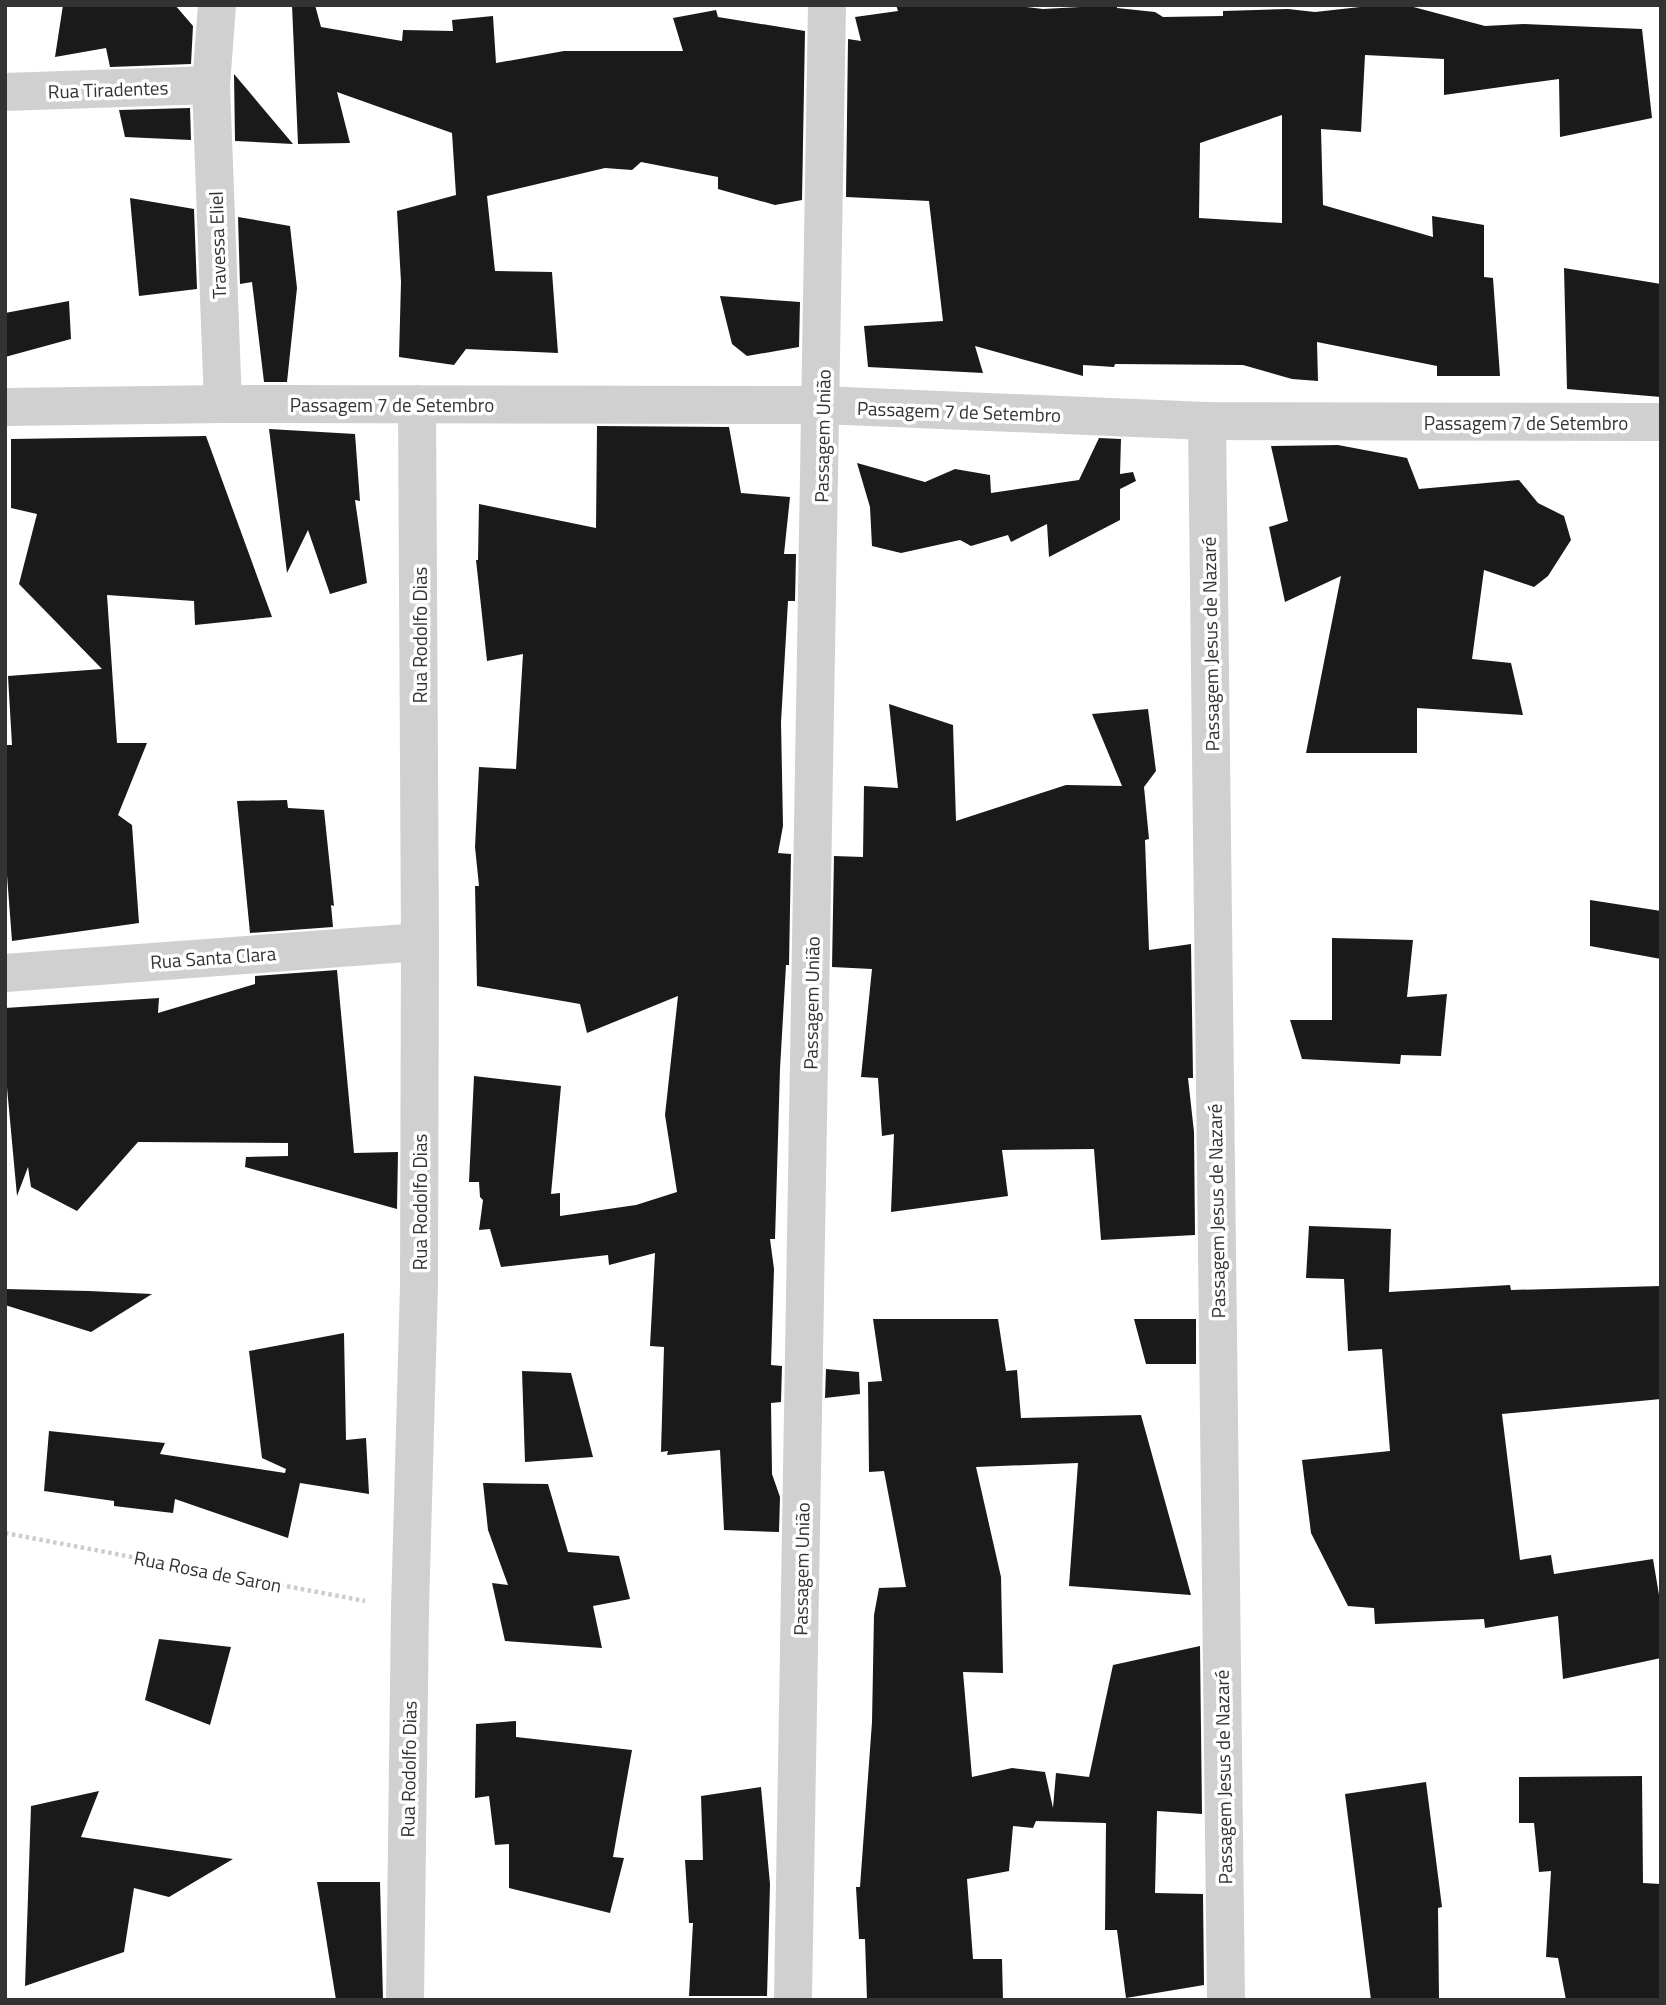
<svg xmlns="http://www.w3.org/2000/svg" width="1666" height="2005" font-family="'Titillium Web',sans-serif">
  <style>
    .building { fill: #1a1a1a; fill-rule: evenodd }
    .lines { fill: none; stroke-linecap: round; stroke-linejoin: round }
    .path { stroke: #cdcdcd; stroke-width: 4.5; stroke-dasharray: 3.5 3.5; stroke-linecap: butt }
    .street { stroke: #d0d0d0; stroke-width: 38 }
    .labels { text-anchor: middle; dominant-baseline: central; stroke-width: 7; stroke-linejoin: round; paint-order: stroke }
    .street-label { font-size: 19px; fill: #333; stroke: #fff }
  </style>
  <rect width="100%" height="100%" fill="#fff"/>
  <!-- building -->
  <g class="building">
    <path d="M63,5h112l18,21 -2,38 -81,3 -4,-19 -51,9z"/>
    <path d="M292,5h23l6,22 81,14 1,-11 50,1 -1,-11 41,-4 3,47 68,-12h119l-10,-33 43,-8 2,7 87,14 -3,169 -27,5 -57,-16v-12l-77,-15 -9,8 -27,-2 -118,28 8,75 57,1 6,81 -92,-4 -12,16 -55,-8 2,-75 -4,-71 59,-16 -4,-62 -115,-41 13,51 -52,1z"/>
    <path d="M896,5h113l34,4 74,-4v3l38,4 8,5 60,-1v-5l65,-2 27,3 63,-7h28l79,21 38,-2 119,5 10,89 -92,19 -1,-58 -115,16v-36l-79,-4 -4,77 -40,-3 2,76 110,32 -1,-21 52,9v52l9,1 7,98h-63v-10l-120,-24 1,39 -26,-2 -49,-14 -128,-1 -1,3 -31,-2v11l-108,-30 8,27 -115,-6 -4,-41 79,-5 -14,-120 -83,-4 2,-158 13,2 -6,-24 43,-6zM1282,115v108l-83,-5 1,-75z"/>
    <path d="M234,74l59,70 -58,-3z"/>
    <path d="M190,108l1,32 -66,-3 -6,-27z"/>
    <path d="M130,198l64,11 3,80 -58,7z"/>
    <path d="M238,217l52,9 7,62 -10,94h-23l-12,-100 -12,2z"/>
    <path d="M1564,268l97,16v113l-94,-8z"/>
    <path d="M720,296l80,6 -1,45 -52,9 -15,-12z"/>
    <path d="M69,301l2,38 -66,18v-44z"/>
    <path d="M597,426l132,1 12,66 49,4 -6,57h12l-1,47h-7l-7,121 2,104 -5,27 13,1 -2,111h-3l-6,104 -5,170h-5l4,30 -3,96 11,1 -1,36 -10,1 1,71 8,23 -1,35 -55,-2 -4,-80 -53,5 1,-4 -7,1 3,-105 -14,-1 5,-93 -46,12 -1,-10 -107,12 -11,-38 -11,1 4,-30 -3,-3 -1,-15h-10l5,-106 87,10 -10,108 9,-1v23l76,-11 41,-13 -12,-77 13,-119 -91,37 -7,-29 -103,-18 -2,-100h4l-4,-39 4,-80 37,2 7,-115 -36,7 -11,-101h2l1,-56 117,24z"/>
    <path d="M269,429l86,5 5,67 -5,-1 12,83 -37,11 -22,-64 -21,43z"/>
    <path d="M206,436l66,181 -77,8 -1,-24 -87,-6 10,148h30l-29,72 14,10 7,98 -127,18 -7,-92v-104h7l-4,-69 94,-7 -83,-85 18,-70 -26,-6v-69z"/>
    <path d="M1099,438l22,1 -1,35 13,-2 3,9 -16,8v31l-71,37 -2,-33 -36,18 -3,-7 -37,11 -11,-6 -59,13 -29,-7 -2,-39 -13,-44 68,19 30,-13 35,6 1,18 88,-13z"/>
    <path d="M1338,445l69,13 12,31 100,-9 19,23 26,13 7,24 -23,36 -14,11 -50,-17 -12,89 39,4 12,52 -106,-7v45h-111l35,-177 -56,26 -16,-75 19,-6 -17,-75z"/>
    <path d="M889,704l64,21 3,96 110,-36 56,1 -30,-72 56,-5 8,62 -12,16 5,52 -4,1 4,110 42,-6 2,134h-5l6,54 1,103 -94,5 -7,-91 -92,1 6,46 -117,16 3,-78 -12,2 -4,-58 -17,-1 11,-108 -40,-2 2,-111 29,1 1,-71 34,2z"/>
    <path d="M287,800l1,8 36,2 10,96 -3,-1 2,22 -83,6 -13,-132z"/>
    <path d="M1590,900l71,11v48l-71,-13z"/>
    <path d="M1332,938l81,2 -6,57 40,-3 -6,62 -40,-1 -1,9 -98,-5 -12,-39h42z"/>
    <path d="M337,970l17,183 44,-1 -1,57 -152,-42 1,-10 42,-1v-13l-150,-1 -61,69 -46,-24 -3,-20 -11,29 -12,-130v-58l154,-10 -1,15 97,-29v-8z"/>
    <path d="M1309,1226l82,3 -2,63 121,-7 1,5 150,-4v113l-159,15 18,146 31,-5 3,19 99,-15 8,48v51l-98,21 -5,-63 -73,12 -1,-9 -109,5 -1,-16 -26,-2 -37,-73 -9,-73 88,-9 -8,-102 -34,2 -4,-72 -38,-1z"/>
    <path d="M5,1289l84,2 63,3 -61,38 -86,-27z"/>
    <path d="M873,1319h125l8,52 11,-1 4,48 120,-3 50,180 -122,-9 9,-123 -102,4 25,110 2,96 -40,-1 9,105 40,-9 33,4 8,36 3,-35 33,4 24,-112 87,-19 2,168 -45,-3 -2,82 48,1 1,91 -78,13 -9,-68h-12l1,-107 -70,-2 -3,7 -20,-2 -4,45 -42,8 6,80h29l1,41h-136l-2,-61h-6l-3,-52h4l12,-165 2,-107 5,-27 27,-1 -22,-116 -15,1 -1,-90 14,-1z"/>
    <path d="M1134,1319h62v45h-50z"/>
    <path d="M344,1333l2,107 20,-2 3,56 -69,-11 -12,55 -113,-39 -2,14 -59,-7v-5l-70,-10 5,-60 116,12 -5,11 125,19 1,-4 -24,-11 -13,-107z"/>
    <path d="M826,1369l33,3 1,22 -35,4z"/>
    <path d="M522,1371l49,2 22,84 -68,5z"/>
    <path d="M483,1483l65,1 20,68 51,4 11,43 -37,7 9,42 -97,-7 -13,-58 16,2 -20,-55z"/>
    <path d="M159,1639l72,8 -21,78 -65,-25z"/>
    <path d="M516,1721v16l116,13 -19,107 11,1 -14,55 -101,-25v-44l-14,1 -6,-49 -14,2 1,-74z"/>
    <path d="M1642,1776l1,107 18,1v116h-95l-8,-42 -12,-1 5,-86 -12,1 -5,-49h-15v-46z"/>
    <path d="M1426,1782l16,125 -4,1 1,92h-68l-26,-206z"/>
    <path d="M761,1787l9,97 -3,112h-78l4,-73h-4l-4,-63h18l-2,-64z"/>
    <path d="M99,1791l-18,46 152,22 -64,38 -35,-9 -10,64 -99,34 6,-180z"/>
    <path d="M317,1882h63l3,118h-47z"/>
  </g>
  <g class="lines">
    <!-- path -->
    <path class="path" d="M5,1533l360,68"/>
    <!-- street -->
    <g class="street">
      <path d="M217,5l-6,80 12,319"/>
      <path d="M5,92l206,-7"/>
      <path d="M5,407l218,-3 599,1 385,16 454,1"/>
      <path d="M1207,421l19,1579"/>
      <path d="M5,973l415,-31"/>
      <path d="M405,2000l5,-391 9,-324 1,-343 -3,-538"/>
      <path d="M793,2000l34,-1995"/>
    </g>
  </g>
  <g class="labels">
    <!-- street labels -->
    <g class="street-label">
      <text transform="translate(108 89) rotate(-2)">Rua Tiradentes</text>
      <text transform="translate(217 245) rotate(-92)">Travessa Eliel</text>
      <text x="392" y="404">Passagem 7 de Setembro</text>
      <text transform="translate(959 411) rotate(2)">Passagem 7 de Setembro</text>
      <text x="1526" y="422">Passagem 7 de Setembro</text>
      <text transform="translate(822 436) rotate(-89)">Passagem União</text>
      <text transform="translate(419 635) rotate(-90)">Rua Rodolfo Dias</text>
      <text transform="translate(1210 644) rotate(-91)">Passagem Jesus de Nazaré</text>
      <text transform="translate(213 957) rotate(-4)">Rua Santa Clara</text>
      <text transform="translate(811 1003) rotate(-89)">Passagem União</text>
      <text transform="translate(419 1202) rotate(-90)">Rua Rodolfo Dias</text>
      <text transform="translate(1216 1211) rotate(-91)">Passagem Jesus de Nazaré</text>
      <text transform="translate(801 1569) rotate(-89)">Passagem União</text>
      <text transform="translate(208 1571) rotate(11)">Rua Rosa de Saron</text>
      <text transform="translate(408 1769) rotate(-89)">Rua Rodolfo Dias</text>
      <text transform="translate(1223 1777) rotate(-91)">Passagem Jesus de Nazaré</text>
    </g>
  </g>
  <!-- border -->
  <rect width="1666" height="2005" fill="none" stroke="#333333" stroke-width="14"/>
</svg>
